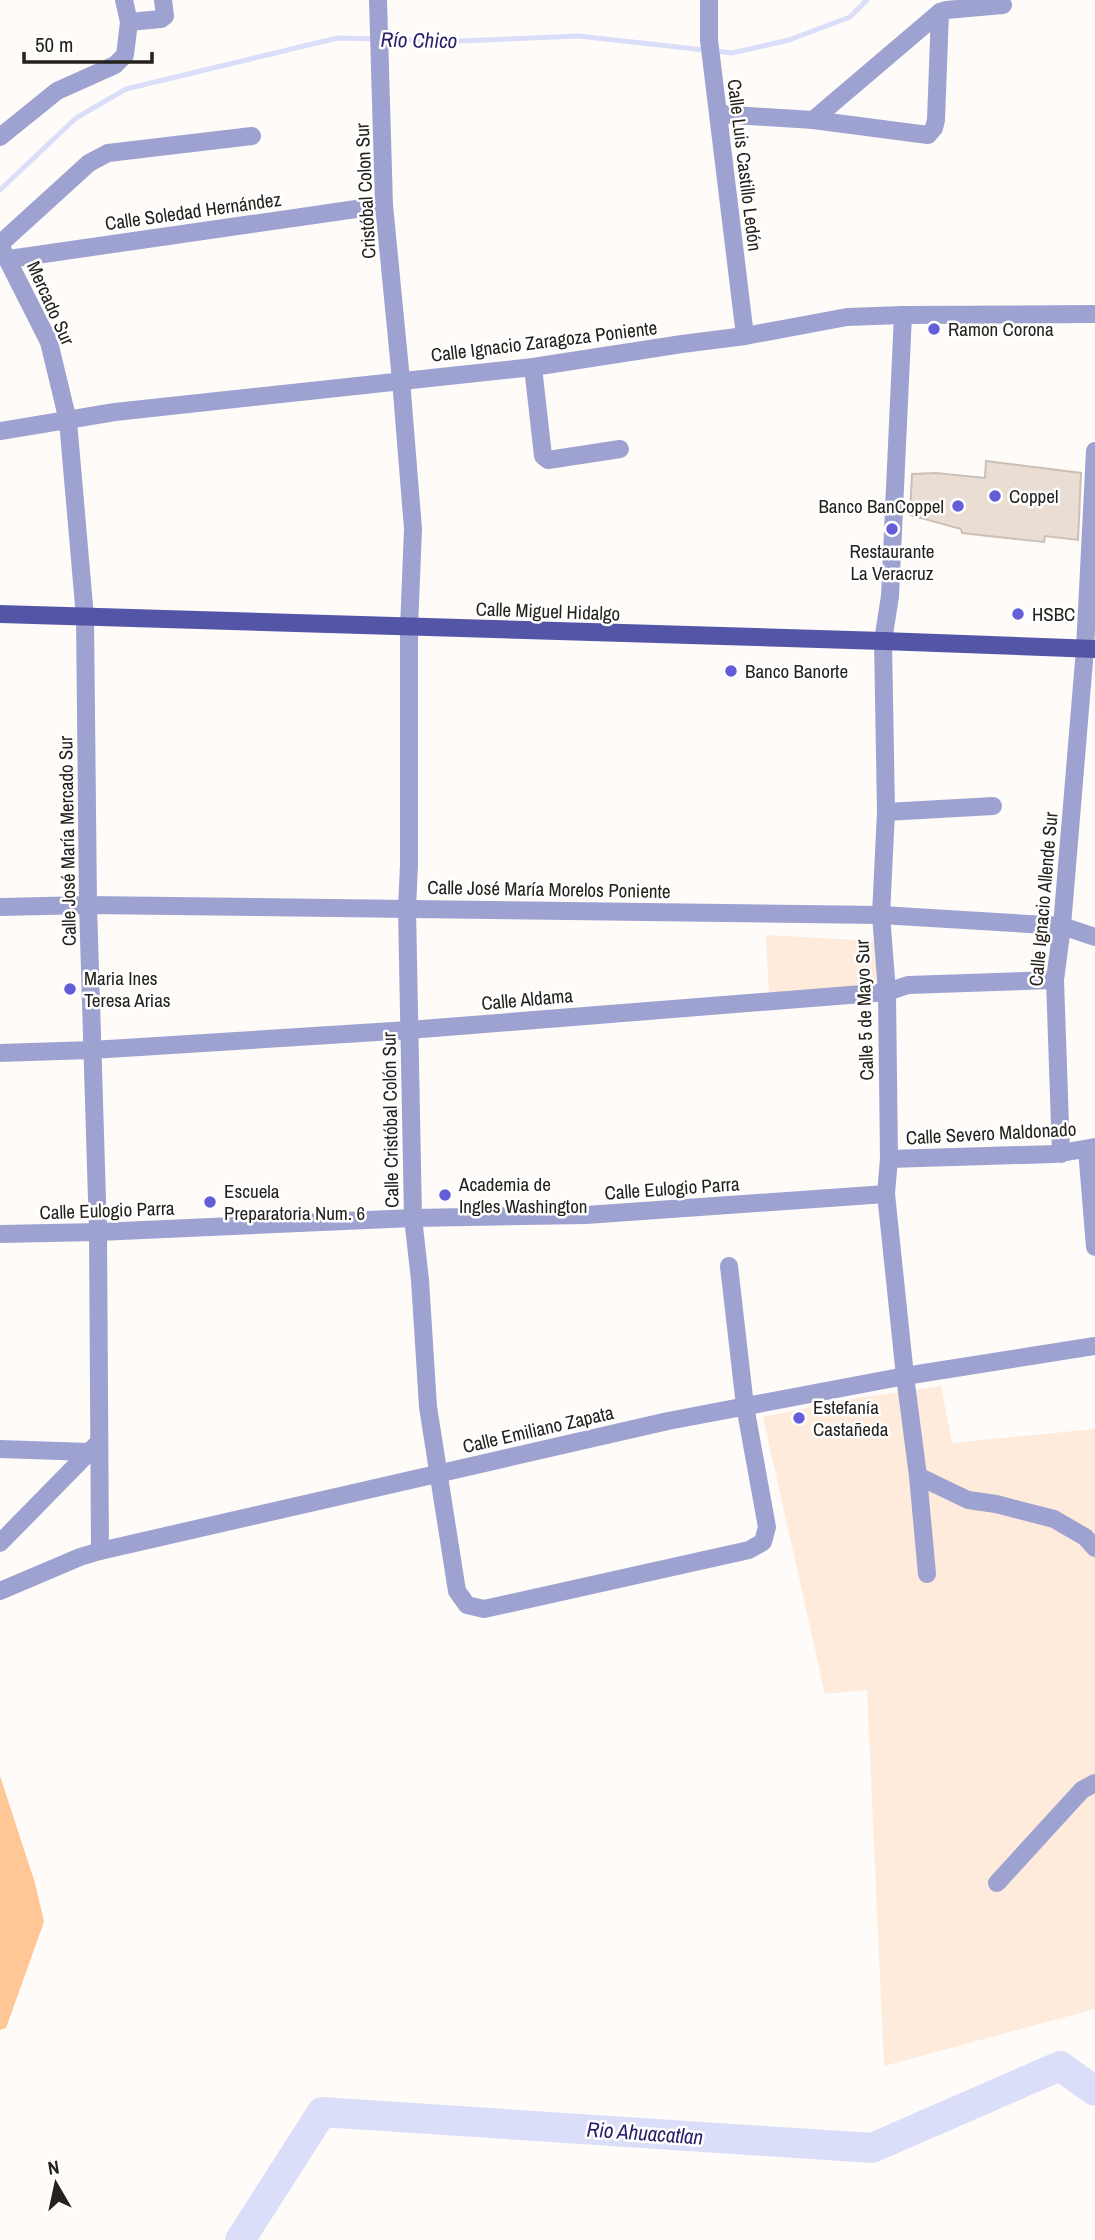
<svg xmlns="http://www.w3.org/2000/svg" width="1095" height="2240" font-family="'Archivo Narrow',sans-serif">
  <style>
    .built { fill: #feebdb }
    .green { fill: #ffc796 }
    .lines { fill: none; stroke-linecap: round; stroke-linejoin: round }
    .stream { stroke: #dbdef9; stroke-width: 5 }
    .river { stroke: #dbdef9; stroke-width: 30 }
    .building { fill: #eaddd3; stroke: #ccc0b6; stroke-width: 2 }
    .minor { stroke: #9ea2d1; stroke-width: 18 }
    .major { stroke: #5555a8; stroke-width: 18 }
    .poi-dot { fill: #635ed7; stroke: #fff; stroke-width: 2.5 }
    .labels { text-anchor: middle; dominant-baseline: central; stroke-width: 5; stroke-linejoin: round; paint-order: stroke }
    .street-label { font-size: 19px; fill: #25211d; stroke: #fff }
    .poi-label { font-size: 19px; fill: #25211d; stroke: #fff; text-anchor: start }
    .water-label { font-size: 21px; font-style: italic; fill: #272069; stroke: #fff }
  </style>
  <rect width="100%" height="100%" fill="#fefbf9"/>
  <!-- built -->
  <g class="built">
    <path d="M766,935l109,6 2,48 -108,9z"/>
    <path d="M941,1386l11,57 143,-14v580l-211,57 -17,-376 -42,4 -62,-277 88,-18z"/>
  </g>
  <!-- green -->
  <path class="green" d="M0,1776l35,107 9,39 -38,106 -6,2z"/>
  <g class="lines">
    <!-- stream -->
    <g class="stream">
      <path d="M715,51l17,2 57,-13 61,-23 17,-17"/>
      <path d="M0,190l76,-72 50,-29 211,-51 123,3 118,-5 127,14"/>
    </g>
    <!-- river -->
    <path class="river" d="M240,2240l82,-128 550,36 188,-82 35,25"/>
  </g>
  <!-- building -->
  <path class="building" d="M986,461l95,12 -3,67 -33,-4 -1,6 -82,-9 -1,-4 -51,-14 2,-41 24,-1 49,5z"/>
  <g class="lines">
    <!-- minor -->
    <g class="minor">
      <path d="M124,0l5,22 32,-3 4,-3 -2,-16"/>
      <path d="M378,0l6,205 17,175 12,149 -4,99v237l-2,43 6,310 7,62 8,127 29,184 10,14 17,4 265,-59 14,-8 4,-15 -22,-121 -16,-140"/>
      <path d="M709,0v40l36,296"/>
      <path d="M718,114l95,6 115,15 6,-7 2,-8 4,-108"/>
      <path d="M813,120l127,-108 6,-2 57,-5"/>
      <path d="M0,137l57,-46 58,-26 10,-10 4,-33"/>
      <path d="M0,244l89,-81 19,-10 144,-17"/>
      <path d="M0,245l49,97 19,79 17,196 3,288 10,327 2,319"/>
      <path d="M9,259l375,-54"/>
      <path d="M903,315l-13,281 -7,45 3,171 -5,103 6,77 2,167 -3,35 19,182 13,100 9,98"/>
      <path d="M533,367l10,89 5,4 72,-11"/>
      <path d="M0,431l115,-19 418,-45 149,-23 63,-8 102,-19 56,-2 192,-1"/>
      <path d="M886,812l107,-6"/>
      <path d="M0,907l88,-2 793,10 181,11 33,11"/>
      <path d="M0,1053l92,-3 317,-20 478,-38 21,-7 147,-5"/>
      <path d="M1087,1149l8,98"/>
      <path d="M1061,1154l-6,-174 7,-54 23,-277 10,-198"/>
      <path d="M889,1159l166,-5 40,-7"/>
      <path d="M0,1234l98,-2 315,-14 173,-3 300,-21"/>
      <path d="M0,1449l89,3"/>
      <path d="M918,1476l50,24 28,4 58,15 31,18 10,11"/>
      <path d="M0,1543l99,-101"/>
      <path d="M0,1591l80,-34 20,-6 568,-130 237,-45 190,-30"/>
      <path d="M997,1883l85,-93 13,-7"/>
    </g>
    <!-- major -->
    <path class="major" d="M0,614l883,27 212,8"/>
  </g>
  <!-- markers -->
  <g class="poi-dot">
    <circle cx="934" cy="329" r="7"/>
    <circle cx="995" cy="496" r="7"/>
    <circle cx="958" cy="506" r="7"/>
    <circle cx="892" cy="529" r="7"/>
    <circle cx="1018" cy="614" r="7"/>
    <circle cx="731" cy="671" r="7"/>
    <circle cx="70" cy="989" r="7"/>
    <circle cx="445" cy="1195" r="7"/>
    <circle cx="210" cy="1202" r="7"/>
    <circle cx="799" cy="1418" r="7"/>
  </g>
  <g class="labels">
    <!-- street labels -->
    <g class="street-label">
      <text transform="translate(745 165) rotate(83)">Calle Luis Castillo Ledón</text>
      <text transform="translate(365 191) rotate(-93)">Cristóbal Colon Sur</text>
      <text transform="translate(193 211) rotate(-8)">Calle Soledad Hernández</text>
      <text transform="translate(51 303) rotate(66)">Mercado Sur</text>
      <text transform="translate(544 341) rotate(-7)">Calle Ignacio Zaragoza Poniente</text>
      <text transform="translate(548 611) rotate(2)">Calle Miguel Hidalgo</text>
      <text transform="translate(67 841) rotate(-91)">Calle José María Mercado Sur</text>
      <text transform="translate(549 889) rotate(1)">Calle José María Morelos Poniente</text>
      <text transform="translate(1043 899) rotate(-85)">Calle Ignacio Allende Sur</text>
      <text transform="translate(527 999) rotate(-5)">Calle Aldama</text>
      <text transform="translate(864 1010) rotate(-92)">Calle 5 de Mayo Sur</text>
      <text transform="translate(390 1120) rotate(-91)">Calle Cristóbal Colón Sur</text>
      <text transform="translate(991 1133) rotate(-3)">Calle Severo Maldonado</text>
      <text transform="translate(672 1188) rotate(-4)">Calle Eulogio Parra</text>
      <text transform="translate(107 1210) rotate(-2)">Calle Eulogio Parra</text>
      <text transform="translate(538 1429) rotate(-13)">Calle Emiliano Zapata</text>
    </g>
    <!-- poi labels -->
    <g class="poi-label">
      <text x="948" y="329">Ramon Corona</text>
      <text x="1009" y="496">Coppel</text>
      <text x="944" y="506" text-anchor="end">Banco BanCoppel</text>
      <text x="892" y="551" text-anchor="middle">Restaurante<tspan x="892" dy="22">La Veracruz</tspan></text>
      <text x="1032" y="614">HSBC</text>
      <text x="745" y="671">Banco Banorte</text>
      <text x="84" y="978">Maria Ines<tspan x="84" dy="22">Teresa Arias</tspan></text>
      <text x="459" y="1184">Academia de<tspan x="459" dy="22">Ingles Washington</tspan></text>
      <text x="224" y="1191">Escuela<tspan x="224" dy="22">Preparatoria Num. 6</tspan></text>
      <text x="813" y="1407">Estefanía<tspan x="813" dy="22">Castañeda</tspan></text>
    </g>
    <!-- water labels -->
    <g class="water-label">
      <text transform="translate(419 40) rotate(1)">Río Chico</text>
      <text transform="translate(645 2133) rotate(4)">Rio Ahuacatlan</text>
    </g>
  </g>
  <!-- north arrow -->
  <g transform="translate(56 2184) rotate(351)" stroke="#ffffff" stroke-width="5" paint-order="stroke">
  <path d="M0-5L12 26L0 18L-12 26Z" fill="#25211d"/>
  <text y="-10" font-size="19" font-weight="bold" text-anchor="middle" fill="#25211d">N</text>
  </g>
  <!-- scale -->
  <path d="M24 52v10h128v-10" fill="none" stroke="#25211d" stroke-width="3.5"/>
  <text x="35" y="52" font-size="21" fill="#25211d" stroke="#ffffff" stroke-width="5" paint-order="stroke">50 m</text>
</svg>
